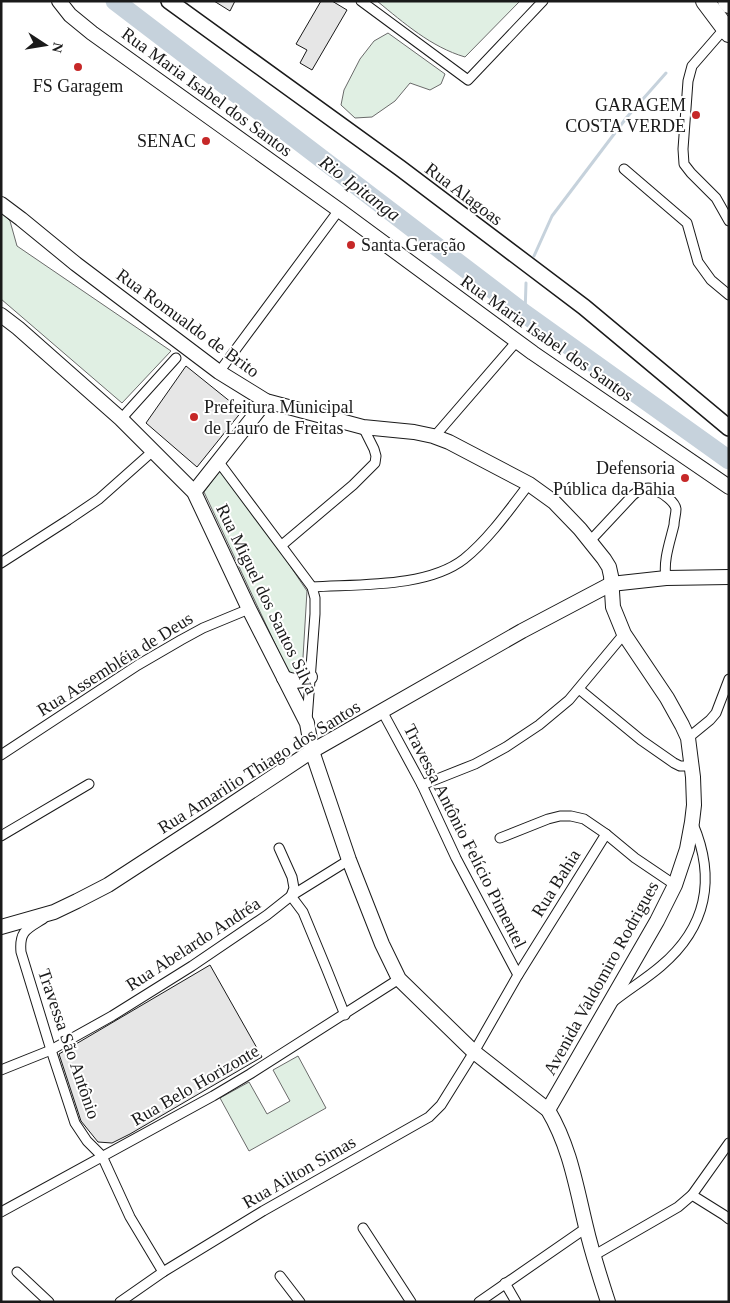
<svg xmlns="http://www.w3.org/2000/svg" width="730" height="1303" font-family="'Times New Roman',serif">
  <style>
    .green { fill: #e0efe3; stroke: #6a6a6a }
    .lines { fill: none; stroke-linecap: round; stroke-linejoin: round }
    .stream { stroke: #c6d2dc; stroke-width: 3 }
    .river { stroke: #c6d2dc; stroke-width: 19 }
    .building { fill: #e6e6e6; stroke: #1a1a1a }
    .street-casing { stroke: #1a1a1a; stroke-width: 11 }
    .secondary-casing { stroke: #1a1a1a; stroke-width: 16 }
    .primary-casing { stroke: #1a1a1a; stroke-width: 18 }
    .highway-casing { stroke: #1a1a1a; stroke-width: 20 }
    .street { stroke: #fff; stroke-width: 9 }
    .secondary { stroke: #fff; stroke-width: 14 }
    .primary { stroke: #fff; stroke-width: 15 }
    .highway { stroke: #fff; stroke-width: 18 }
    .poi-dot { fill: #c62828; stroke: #fff; stroke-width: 2 }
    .labels { text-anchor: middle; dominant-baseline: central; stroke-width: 4; stroke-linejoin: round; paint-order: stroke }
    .poi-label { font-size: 18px; fill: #1a1a1a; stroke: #fff; text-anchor: end }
    .street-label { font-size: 18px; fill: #1a1a1a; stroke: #fff }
    .water-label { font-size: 19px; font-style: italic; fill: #1a1a1a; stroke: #fff }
  </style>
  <rect width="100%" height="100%" fill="#fff"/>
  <!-- green -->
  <g class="green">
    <path d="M377,1h143l-55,56c-34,-10 -61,-34 -88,-56z"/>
    <path d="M388,33l57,41 -4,10 -11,6 -20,-7 -15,18 -23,16 -17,1 -14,-13 3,-15 16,-31 14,-18z"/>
    <path d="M1,212l9,9 7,25 154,105 -49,52 -121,-104z"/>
    <path d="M223,466l84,125 -5,83 -11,4 -87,-186z"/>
    <path d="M298,1056l28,52 -77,43 -29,-53 29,-16 18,32 23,-13 -17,-31z"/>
  </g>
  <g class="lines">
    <!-- stream -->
    <g class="stream">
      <path d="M534,256l18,-40 75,-99 39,-44"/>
      <path d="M525,314l1,-31"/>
    </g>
    <!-- river -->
    <path class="river" d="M115,1l410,313 204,146"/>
  </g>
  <!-- building -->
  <g class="building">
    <path d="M214,1h21l-5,10z"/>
    <path d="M321,1h11l15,9 -35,60 -12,-7 7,-13 -11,-6z"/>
    <path d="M186,366l56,45 -45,56 -51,-44z"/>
    <path d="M210,965l52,92 -132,77 -18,9 -14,-1 -17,-21 -22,-67z"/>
  </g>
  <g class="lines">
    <!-- street casing -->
    <g class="street-casing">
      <g id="street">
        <path d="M361,1l107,79 75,-79"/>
        <path d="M725,28l-33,38 -4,15 -5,68 1,15 7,9 25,25 13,23"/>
        <path d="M624,169l63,54 11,39 13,18 18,15"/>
        <path d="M219,372l120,-162"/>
        <path d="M121,419l55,-61"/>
        <path d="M434,437l83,-96"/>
        <path d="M218,461l94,126 3,11v16l-8,106"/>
        <path d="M590,541l43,-46c8,-6 15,-10 24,-4 7,3 18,11 19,18 0,5 -2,11 -2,16 -4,17 -11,35 -8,53"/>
        <path d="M282,545l71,-60 22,-22 1,-7 -2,-7 -11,-22"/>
        <path d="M1,563l67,-43 31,-21 54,-48"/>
        <path d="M312,587c45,-3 115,1 152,-28 24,-19 46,-50 65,-75"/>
        <path d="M579,689l62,51 33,23 6,3h11"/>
        <path d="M382,711l40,74 34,73 62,117"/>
        <path d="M688,738l22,-18 6,-7 13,-34"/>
        <path d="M1,755l137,-90 43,-25 22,-12 46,-19"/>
        <path d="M422,785l53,-21 31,-17 33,-22 30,-25 55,-66"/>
        <path d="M1,836l88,-52"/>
        <path d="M500,838l48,-19 12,-3h11l13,3 22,15 29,24 40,27"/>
        <path d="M279,848l13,29 2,11 -3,8 12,16 24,58 18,45"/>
        <path d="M43,919c-16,10 -24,12 -22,33l30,98 24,73 12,18 15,15 28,61 33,55"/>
        <path d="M614,1001c15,-12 32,-22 47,-35 46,-39 55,-88 32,-142"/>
        <path d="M1,1070l50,-20 61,-34 80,-50 75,-51 24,-19 58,-36"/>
        <path d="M692,1195l32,20 5,4"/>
        <path d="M1,1212l212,-116 37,-22 149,-95"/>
        <path d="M363,1228l48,74"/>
        <path d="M593,1256l85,-49 14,-12 37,-52"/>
        <path d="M17,1272l32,30"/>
        <path d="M280,1276l20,26"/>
        <path d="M505,1283l11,19"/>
        <path d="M120,1302l43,-30 100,-61 166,-94 12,-12 33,-53 44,-77 88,-141"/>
        <path d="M479,1302l107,-74"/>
      </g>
    </g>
    <!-- secondary casing -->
    <g class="secondary-casing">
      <g id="secondary">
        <path d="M59,1l11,14 22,18 247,177 194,143 196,134"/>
        <path d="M1,204l20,15 55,45 143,108 47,29 97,26 51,5 19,4 16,6 80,42 25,18 26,27 24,30 5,8 2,9 2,31 11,27 43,64 15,27 6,13 5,39 1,28 -2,17 -5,27 -12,36 -18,36 -109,189"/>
        <path d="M1,315l17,13 103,91 73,73 55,117 58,114 5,28 37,109 33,84 17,35 75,73 74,58c22,37 28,76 38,117 6,26 14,50 22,75"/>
        <path d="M194,492l72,-91"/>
        <path d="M284,678c10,4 17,4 26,-1"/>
        <path d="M1,927l53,-15 23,-11 31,-16 103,-67 101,-67 210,-120 89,-47 55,-6 63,-1"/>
      </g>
    </g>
    <!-- primary casing -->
    <g class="primary-casing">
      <path id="primary" d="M169,1l231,167 184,139 145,121"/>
    </g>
    <!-- highway casing -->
    <g class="highway-casing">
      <g id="highway">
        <path d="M705,1l24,32"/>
        <path d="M727,1l2,3"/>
      </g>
    </g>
    <!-- street -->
    <use href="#street" class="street"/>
    <!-- secondary -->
    <use href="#secondary" class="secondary"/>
    <!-- primary -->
    <use href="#primary" class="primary"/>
    <!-- highway -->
    <use href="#highway" class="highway"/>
  </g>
  <!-- markers -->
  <g class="poi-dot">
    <circle cx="78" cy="67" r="5"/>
    <circle cx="696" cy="115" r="5"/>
    <circle cx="206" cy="141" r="5"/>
    <circle cx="351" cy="245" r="5"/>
    <circle cx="194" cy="417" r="5"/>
    <circle cx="685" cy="478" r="5"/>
  </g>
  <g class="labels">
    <!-- poi labels -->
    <g class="poi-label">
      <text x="78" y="86" text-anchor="middle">FS Garagem</text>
      <text x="686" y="105">GARAGEM<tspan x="686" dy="21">COSTA VERDE</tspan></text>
      <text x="196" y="141">SENAC</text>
      <text x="361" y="245" text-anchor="start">Santa Geração</text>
      <text x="204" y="407" text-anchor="start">Prefeitura Municipal<tspan x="204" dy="21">de Lauro de Freitas</tspan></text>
      <text x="675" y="468">Defensoria<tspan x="675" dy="21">Pública da Bahia</tspan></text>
    </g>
    <!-- street labels -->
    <g class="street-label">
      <text transform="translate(207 92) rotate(36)">Rua Maria Isabel dos Santos</text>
      <text transform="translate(464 194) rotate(37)">Rua Alagoas</text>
      <text transform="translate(188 323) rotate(36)">Rua Romualdo de Brito</text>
      <text transform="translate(547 338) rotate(35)">Rua Maria Isabel dos Santos</text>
      <text transform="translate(267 599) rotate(64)">Rua Miguel dos Santos Silva</text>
      <text transform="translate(115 664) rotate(-32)">Rua Assembléia de Deus</text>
      <text transform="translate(259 767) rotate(-32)">Rua Amarilio Thiago dos Santos</text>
      <text transform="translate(465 836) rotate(63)">Travessa Antônio Felício Pimentel</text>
      <text transform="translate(556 883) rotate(-58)">Rua Bahia</text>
      <text transform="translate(193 944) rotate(-33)">Rua Abelardo Andréa</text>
      <text transform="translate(601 978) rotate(-61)">Avenida Valdomiro Rodrigues</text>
      <text transform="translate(69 1044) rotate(71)">Travessa São Antônio</text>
      <text transform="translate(195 1085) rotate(-30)">Rua Belo Horizonte</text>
      <text transform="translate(299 1172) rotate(-30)">Rua Ailton Simas</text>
    </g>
    <!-- water labels -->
    <g class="water-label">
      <text transform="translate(360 188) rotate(37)">Rio Ipitanga</text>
    </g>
  </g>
  <!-- border -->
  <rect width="730" height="1303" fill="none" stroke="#1a1a1a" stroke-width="5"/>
  <!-- north arrow -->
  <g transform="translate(45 45) rotate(102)" stroke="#ffffff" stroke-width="4" paint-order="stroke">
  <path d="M0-4L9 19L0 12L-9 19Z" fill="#1a1a1a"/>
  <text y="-8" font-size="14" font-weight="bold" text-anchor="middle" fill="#1a1a1a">N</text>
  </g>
</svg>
